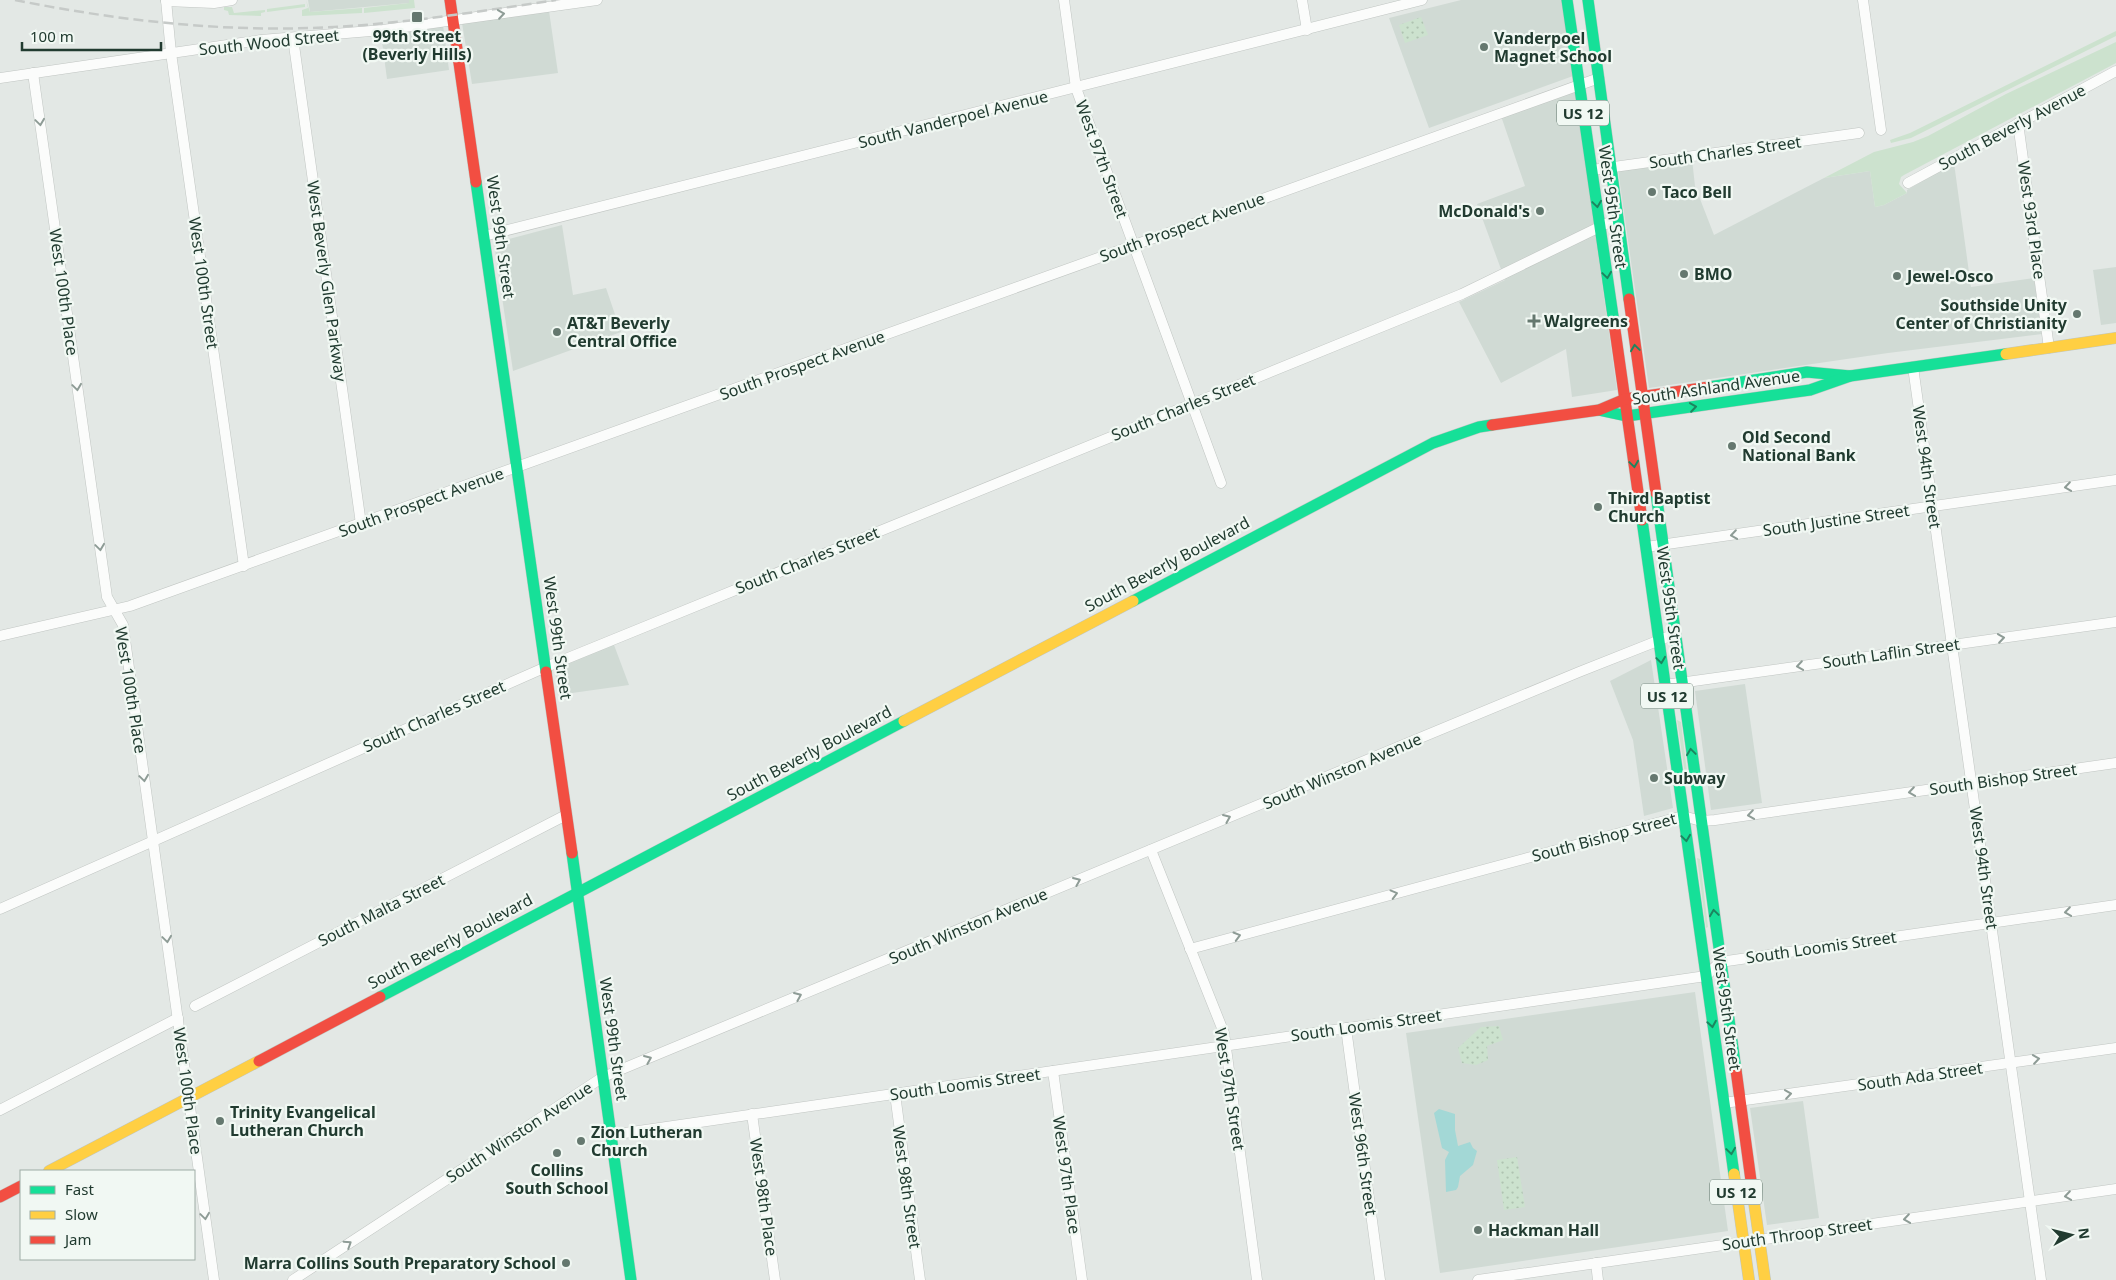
<svg xmlns="http://www.w3.org/2000/svg" width="2116" height="1280" font-family="'Noto Sans',sans-serif">
  <style>
    .built { fill: #d0dad4 }
    .grass { fill: #cce2ce }
    .park { fill: url(#park-dots) }
    .water { fill: #a3d8d6 }
    .lines { fill: none; stroke-linecap: round; stroke-linejoin: round }
    .street-casing { stroke: #c0c5c2; stroke-width: 11 }
    .fast-casing { stroke: #bfc6c2; stroke-width: 12 }
    .slow-casing { stroke: #bfc6c2; stroke-width: 12 }
    .jam-casing { stroke: #bfc6c2; stroke-width: 12 }
    .street { stroke: #fbfcfb; stroke-width: 10 }
    .fast { stroke: #16e098; stroke-width: 11 }
    .slow { stroke: #ffcf43; stroke-width: 11 }
    .jam { stroke: #f24e42; stroke-width: 11 }
    .rail { stroke: #c6cac8; stroke-width: 2.5; stroke-dasharray: 10 5; stroke-linecap: butt }
    .oneway { stroke: #8e9c96 }
    .oneway2 { stroke: #1c855f }
    .poi-dot { fill: #65786f; stroke: #f1f8f3; stroke-width: 2 }
    .labels { text-anchor: middle; dominant-baseline: central; stroke-width: 4.5; stroke-linejoin: round; paint-order: stroke }
    .shield { fill: #f1f8f3; stroke: #5f746a; stroke-width: 1 }
    .shield-label { font-size: 15px; font-weight: bold; fill: #213b30 }
    .poi-label { font-size: 16px; font-weight: bold; fill: #213b30; stroke: #f1f8f3; text-anchor: start }
    .street-label { font-size: 16px; fill: #213b30; stroke: #f1f8f3 }
  </style>
  <defs>
    <pattern id="park-dots" width="8" height="8" patternUnits="userSpaceOnUse" patternTransform="scale(1.25)"><rect width="8" height="8" fill="#cce2ce"/><path d="M2 2h.1M6 6h.1" fill="none" stroke="#afc3b1" stroke-width="1.8" stroke-linecap="round"/></pattern>
  </defs>
  <rect width="100%" height="100%" fill="#e3e8e5"/>
  <!-- built -->
  <g class="built">
    <path d="M308,0h101v3l-99,9z"/>
    <path d="M1461,0h101l11,76 -144,52 -40,-110z"/>
    <path d="M549,11l9,62 -86,11 -10,-61z"/>
    <path d="M443,25l6,45 -62,9 -6,-45z"/>
    <path d="M1575,91l42,299 -45,7 -6,-48 -65,34 -42,-81 46,-22 -28,-76 48,-18 -24,-70z"/>
    <path d="M1692,159l3,27 19,49 110,-57 46,-7 5,36 9,-2 23,-12v-3l47,-27 17,124 63,-9 8,56 -154,19 -239,35 -31,-218z"/>
    <path d="M562,225l11,70 33,-7 15,44 -108,39 -19,-128z"/>
    <path d="M2116,267v56l-15,2 -8,-55z"/>
    <path d="M614,645l15,40 -71,10 -3,-27z"/>
    <path d="M1651,660l22,148 -29,8 -11,-76 -23,-59z"/>
    <path d="M1745,684l17,119 -51,7 -16,-119z"/>
    <path d="M1695,992l33,239 -288,42 -34,-240z"/>
    <path d="M1803,1101l16,117 -52,7 -17,-117z"/>
  </g>
  <!-- grass -->
  <g class="grass">
    <path d="M306,0l4,12 52,-4v5l-60,3v-6l6,-2z"/>
    <path d="M409,0h5l1,8 -51,5v-5l45,-5z"/>
    <path d="M305,4v3l-38,5v-3z"/>
    <path d="M224,7h8l2,6 31,-3v2l-4,1v3l-32,-1 -1,-4 -4,-1z"/>
    <path d="M2116,31v5l-205,102 -20,5 -1,-3 20,-7z"/>
    <path d="M2116,42v21l-212,112 -3,2 -2,7 8,9 -23,12 -9,2 -5,-36 -46,7 50,-26 39,-10 15,-6 78,-42z"/>
    <path d="M1677,720l4,2 7,58 -2,1z"/>
    <path d="M1697,858l3,1 8,68 -2,1z"/>
  </g>
  <!-- park -->
  <g class="park">
    <path d="M1421,17l7,18 -23,8 -6,-18z"/>
    <path d="M1499,1026l4,14 -16,6 1,14 -12,5 -14,-2 -4,-15 23,-21z"/>
    <path d="M1517,1157l8,50 -21,3 -7,-50z"/>
  </g>
  <!-- water -->
  <path class="water" d="M1439,1109l16,5v16l3,16 12,-4 3,6 4,3 -4,14 -13,11 -2,11 -2,3 -10,2 -1,-32 4,-8 -7,-4 -8,-35z"/>
  <g class="lines">
    <!-- street casing -->
    <g class="street-casing">
      <g id="street">
        <path d="M166,0l5,53 73,513"/>
        <path d="M1064,0l12,88 145,395"/>
        <path d="M1302,0l5,30"/>
        <path d="M1863,0l18,130"/>
        <path d="M166,1l48,2 18,-3"/>
        <path d="M293,38l68,486"/>
        <path d="M33,73l74,524 16,28 91,655"/>
        <path d="M0,78l261,-38 122,-10 214,-30"/>
        <path d="M2018,123l31,225"/>
        <path d="M1592,170l267,-37"/>
        <path d="M1908,183l208,-112"/>
        <path d="M484,236l938,-236"/>
        <path d="M1913,367l128,913"/>
        <path d="M1646,547l470,-67"/>
        <path d="M0,636l130,-30 1469,-528"/>
        <path d="M1665,685l451,-63"/>
        <path d="M1151,850l73,183 33,247"/>
        <path d="M0,909l546,-242 916,-373 156,-76"/>
        <path d="M1190,949l493,-133 18,5 14,-1 401,-57"/>
        <path d="M195,1006l371,-191"/>
        <path d="M1346,1028l34,252"/>
        <path d="M1053,1071l29,209"/>
        <path d="M895,1094l25,186"/>
        <path d="M1724,1103l392,-55"/>
        <path d="M0,1110l178,-92"/>
        <path d="M752,1114l23,166"/>
        <path d="M611,1135l1095,-159 14,-14 396,-57"/>
        <path d="M1596,1263l2,17"/>
        <path d="M293,1280l310,-203 976,-405 96,-38"/>
        <path d="M1478,1280l638,-91"/>
      </g>
    </g>
    <!-- fast casing -->
    <g class="fast-casing">
      <g id="fast">
        <path d="M1567,0l47,323"/>
        <path d="M1588,0l41,299"/>
        <path d="M476,182l70,490"/>
        <path d="M1709,387l98,-15 43,4"/>
        <path d="M1599,410l28,6 183,-26 40,-14 156,-22"/>
        <path d="M1656,493l80,577"/>
        <path d="M1642,520l92,654"/>
        <path d="M1133,601l300,-158 46,-16 13,-2"/>
        <path d="M572,853l59,427"/>
        <path d="M380,997l524,-276"/>
      </g>
    </g>
    <!-- slow casing -->
    <g class="slow-casing">
      <g id="slow">
        <path d="M2006,354l110,-16"/>
        <path d="M904,721l229,-120"/>
        <path d="M49,1171l210,-110"/>
        <path d="M1734,1174l15,106"/>
        <path d="M1752,1188l13,92"/>
      </g>
    </g>
    <!-- jam casing -->
    <g class="jam-casing">
      <g id="jam">
        <path d="M450,0l26,182"/>
        <path d="M1629,299l27,194"/>
        <path d="M1614,323l28,197"/>
        <path d="M1492,425l107,-15 26,-11 84,-12"/>
        <path d="M546,672l26,181"/>
        <path d="M259,1061l121,-64"/>
        <path d="M1736,1070l16,118"/>
        <path d="M0,1197l21,-11"/>
      </g>
    </g>
    <!-- street -->
    <use href="#street" class="street"/>
    <!-- fast -->
    <use href="#fast" class="fast"/>
    <!-- slow -->
    <use href="#slow" class="slow"/>
    <!-- jam -->
    <use href="#jam" class="jam"/>
    <!-- rail -->
    <path class="rail" d="M15,0c105,21 212,33 319,27 75,-4 148,-16 222,-27"/>
  </g>
  <!-- one-way arrows -->
  <defs><path id="oneway-chevron" d="M-2-3.5L2.5 0L-2 3.5" fill="none" stroke-width="1.6" stroke-linecap="round" stroke-linejoin="round" transform="scale(1.25)"/></defs>
  <g class="oneway">
    <use href="#oneway-chevron" transform="translate(501 14) rotate(-8)"/>
    <use href="#oneway-chevron" transform="translate(40 122) rotate(82)"/>
    <use href="#oneway-chevron" transform="translate(77 387) rotate(82)"/>
    <use href="#oneway-chevron" transform="translate(2068 487) rotate(172)"/>
    <use href="#oneway-chevron" transform="translate(1734 535) rotate(172)"/>
    <use href="#oneway-chevron" transform="translate(100 547) rotate(82)"/>
    <use href="#oneway-chevron" transform="translate(2001 638) rotate(-8)"/>
    <use href="#oneway-chevron" transform="translate(1800 666) rotate(172)"/>
    <use href="#oneway-chevron" transform="translate(144 778) rotate(82)"/>
    <use href="#oneway-chevron" transform="translate(1912 792) rotate(172)"/>
    <use href="#oneway-chevron" transform="translate(1751 815) rotate(172)"/>
    <use href="#oneway-chevron" transform="translate(1227 818) rotate(-23)"/>
    <use href="#oneway-chevron" transform="translate(1077 881) rotate(-23)"/>
    <use href="#oneway-chevron" transform="translate(1394 894) rotate(-15)"/>
    <use href="#oneway-chevron" transform="translate(2068 912) rotate(172)"/>
    <use href="#oneway-chevron" transform="translate(1237 936) rotate(-16)"/>
    <use href="#oneway-chevron" transform="translate(167 939) rotate(82)"/>
    <use href="#oneway-chevron" transform="translate(798 996) rotate(-23)"/>
    <use href="#oneway-chevron" transform="translate(648 1059) rotate(-23)"/>
    <use href="#oneway-chevron" transform="translate(2036 1059) rotate(-8)"/>
    <use href="#oneway-chevron" transform="translate(1788 1094) rotate(-8)"/>
    <use href="#oneway-chevron" transform="translate(2068 1196) rotate(172)"/>
    <use href="#oneway-chevron" transform="translate(205 1216) rotate(82)"/>
    <use href="#oneway-chevron" transform="translate(1907 1219) rotate(172)"/>
    <use href="#oneway-chevron" transform="translate(348 1244) rotate(-33)"/>
  </g>
  <g class="oneway2">
    <use href="#oneway-chevron" transform="translate(1597 204) rotate(82)"/>
    <use href="#oneway-chevron" transform="translate(1607 275) rotate(82)"/>
    <use href="#oneway-chevron" transform="translate(1635 348) rotate(-98)"/>
    <use href="#oneway-chevron" transform="translate(1693 407) rotate(-8)"/>
    <use href="#oneway-chevron" transform="translate(1634 464) rotate(82)"/>
    <use href="#oneway-chevron" transform="translate(1661 660) rotate(82)"/>
    <use href="#oneway-chevron" transform="translate(1691 752) rotate(-98)"/>
    <use href="#oneway-chevron" transform="translate(1686 838) rotate(82)"/>
    <use href="#oneway-chevron" transform="translate(1714 913) rotate(-98)"/>
    <use href="#oneway-chevron" transform="translate(1712 1024) rotate(81)"/>
    <use href="#oneway-chevron" transform="translate(1731 1151) rotate(82)"/>
  </g>
  <!-- markers -->
  <g class="poi-dot">
    <rect x="411" y="11" width="12" height="12" rx="2.5"/>
    <circle cx="1484" cy="47" r="5"/>
    <circle cx="1652" cy="192" r="5"/>
    <circle cx="1540" cy="211" r="5"/>
    <circle cx="1684" cy="274" r="5"/>
    <circle cx="1897" cy="276" r="5"/>
    <circle cx="2077" cy="314" r="5"/>
    <path d="M1531.5 313.5h5v5h5v5h-5v5h-5v-5h-5v-5h5z"/>
    <circle cx="557" cy="332" r="5"/>
    <circle cx="1732" cy="446" r="5"/>
    <circle cx="1598" cy="507" r="5"/>
    <circle cx="1654" cy="778" r="5"/>
    <circle cx="220" cy="1121" r="5"/>
    <circle cx="581" cy="1141" r="5"/>
    <circle cx="557" cy="1153" r="5"/>
    <circle cx="1478" cy="1230" r="5"/>
    <circle cx="566" cy="1263" r="5"/>
  </g>
  <g class="labels">
    <!-- shield labels -->
    <g class="shield">
      <rect x="1557" y="100.5" width="52" height="25" rx="4"/>
      <rect x="1641" y="683.5" width="52" height="25" rx="4"/>
      <rect x="1710" y="1179.5" width="52" height="25" rx="4"/>
    </g>
    <g class="shield-label">
      <text x="1583" y="113">US 12</text>
      <text x="1667" y="696">US 12</text>
      <text x="1736" y="1192">US 12</text>
    </g>
    <!-- poi labels -->
    <g class="poi-label">
      <text x="417" y="36" text-anchor="middle">99th Street<tspan x="417" dy="18">(Beverly Hills)</tspan></text>
      <text x="1494" y="38">Vanderpoel<tspan x="1494" dy="18">Magnet School</tspan></text>
      <text x="1662" y="192">Taco Bell</text>
      <text x="1530" y="211" text-anchor="end">McDonald's</text>
      <text x="1694" y="274">BMO</text>
      <text x="1907" y="276">Jewel-Osco</text>
      <text x="2067" y="305" text-anchor="end">Southside Unity<tspan x="2067" dy="18">Center of Christianity</tspan></text>
      <text x="1544" y="321">Walgreens</text>
      <text x="567" y="323">AT&amp;T Beverly<tspan x="567" dy="18">Central Office</tspan></text>
      <text x="1742" y="437">Old Second<tspan x="1742" dy="18">National Bank</tspan></text>
      <text x="1608" y="498">Third Baptist<tspan x="1608" dy="18">Church</tspan></text>
      <text x="1664" y="778">Subway</text>
      <text x="230" y="1112">Trinity Evangelical<tspan x="230" dy="18">Lutheran Church</tspan></text>
      <text x="591" y="1132">Zion Lutheran<tspan x="591" dy="18">Church</tspan></text>
      <text x="557" y="1170" text-anchor="middle">Collins<tspan x="557" dy="18">South School</tspan></text>
      <text x="1488" y="1230">Hackman Hall</text>
      <text x="556" y="1263" text-anchor="end">Marra Collins South Preparatory School</text>
    </g>
    <!-- street labels -->
    <g class="street-label">
      <text transform="translate(269 42) rotate(-6)">South Wood Street</text>
      <text transform="translate(953 119) rotate(-14)">South Vanderpoel Avenue</text>
      <text transform="translate(2012 127) rotate(-28)">South Beverly Avenue</text>
      <text transform="translate(1725 152) rotate(-8)">South Charles Street</text>
      <text transform="translate(1102 159) rotate(70)">West 97th Street</text>
      <text transform="translate(1613 207) rotate(82)">West 95th Street</text>
      <text transform="translate(2032 220) rotate(82)">West 93rd Place</text>
      <text transform="translate(1182 227) rotate(-20)">South Prospect Avenue</text>
      <text transform="translate(501 237) rotate(82)">West 99th Street</text>
      <text transform="translate(327 281) rotate(82)">West Beverly Glen Parkway</text>
      <text transform="translate(204 283) rotate(82)">West 100th Street</text>
      <text transform="translate(64 292) rotate(82)">West 100th Place</text>
      <text transform="translate(802 365) rotate(-20)">South Prospect Avenue</text>
      <text transform="translate(1716 387) rotate(-8)">South Ashland Avenue</text>
      <text transform="translate(1183 407) rotate(-22)">South Charles Street</text>
      <text transform="translate(1927 467) rotate(82)">West 94th Street</text>
      <text transform="translate(421 502) rotate(-20)">South Prospect Avenue</text>
      <text transform="translate(1836 520) rotate(-8)">South Justine Street</text>
      <text transform="translate(807 560) rotate(-22)">South Charles Street</text>
      <text transform="translate(1167 564) rotate(-28)">South Beverly Boulevard</text>
      <text transform="translate(1671 608) rotate(82)">West 95th Street</text>
      <text transform="translate(558 638) rotate(82)">West 99th Street</text>
      <text transform="translate(1891 653) rotate(-8)">South Laflin Street</text>
      <text transform="translate(131 690) rotate(81)">West 100th Place</text>
      <text transform="translate(434 716) rotate(-24)">South Charles Street</text>
      <text transform="translate(809 753) rotate(-28)">South Beverly Boulevard</text>
      <text transform="translate(1342 771) rotate(-23)">South Winston Avenue</text>
      <text transform="translate(2003 779) rotate(-8)">South Bishop Street</text>
      <text transform="translate(1604 837) rotate(-15)">South Bishop Street</text>
      <text transform="translate(1984 868) rotate(82)">West 94th Street</text>
      <text transform="translate(381 910) rotate(-27)">South Malta Street</text>
      <text transform="translate(968 926) rotate(-23)">South Winston Avenue</text>
      <text transform="translate(450 941) rotate(-28)">South Beverly Boulevard</text>
      <text transform="translate(1821 947) rotate(-8)">South Loomis Street</text>
      <text transform="translate(1727 1009) rotate(82)">West 95th Street</text>
      <text transform="translate(1366 1025) rotate(-8)">South Loomis Street</text>
      <text transform="translate(614 1039) rotate(82)">West 99th Street</text>
      <text transform="translate(1920 1076) rotate(-8)">South Ada Street</text>
      <text transform="translate(965 1084) rotate(-8)">South Loomis Street</text>
      <text transform="translate(1230 1089) rotate(81)">West 97th Street</text>
      <text transform="translate(188 1091) rotate(82)">West 100th Place</text>
      <text transform="translate(519 1132) rotate(-33)">South Winston Avenue</text>
      <text transform="translate(1363 1154) rotate(82)">West 96th Street</text>
      <text transform="translate(1067 1175) rotate(82)">West 97th Place</text>
      <text transform="translate(907 1187) rotate(82)">West 98th Street</text>
      <text transform="translate(764 1197) rotate(82)">West 98th Place</text>
      <text transform="translate(1797 1234) rotate(-8)">South Throop Street</text>
    </g>
  </g>
  <!-- legend -->
  <rect x="20" y="1170" width="175" height="90" fill="#f1f8f3" stroke="#9eaca5"/>
  <rect x="30" y="1186" width="25" height="8" fill="#16e098" stroke="#9eaca5"/>
  <text x="65" y="1195" font-size="15" fill="#213b30">Fast</text>
  <rect x="30" y="1211" width="25" height="8" fill="#ffcf43" stroke="#9eaca5"/>
  <text x="65" y="1220" font-size="15" fill="#213b30">Slow</text>
  <rect x="30" y="1236" width="25" height="8" fill="#f24e42" stroke="#9eaca5"/>
  <text x="65" y="1245" font-size="15" fill="#213b30">Jam</text>
  <!-- north arrow -->
  <g transform="translate(2071 1235) rotate(83)" stroke="#f1f8f3" stroke-width="4" paint-order="stroke">
  <path d="M0-4L9 19L0 12L-9 19Z" fill="#213b30"/>
  <text y="-8" font-size="14" font-weight="bold" text-anchor="middle" fill="#213b30">N</text>
  </g>
  <!-- scale -->
  <path d="M22 42v8h139v-8" fill="none" stroke="#213b30" stroke-width="2.5"/>
  <text x="30" y="42" font-size="15" fill="#213b30" stroke="#f1f8f3" stroke-width="4" paint-order="stroke">100 m</text>
</svg>
